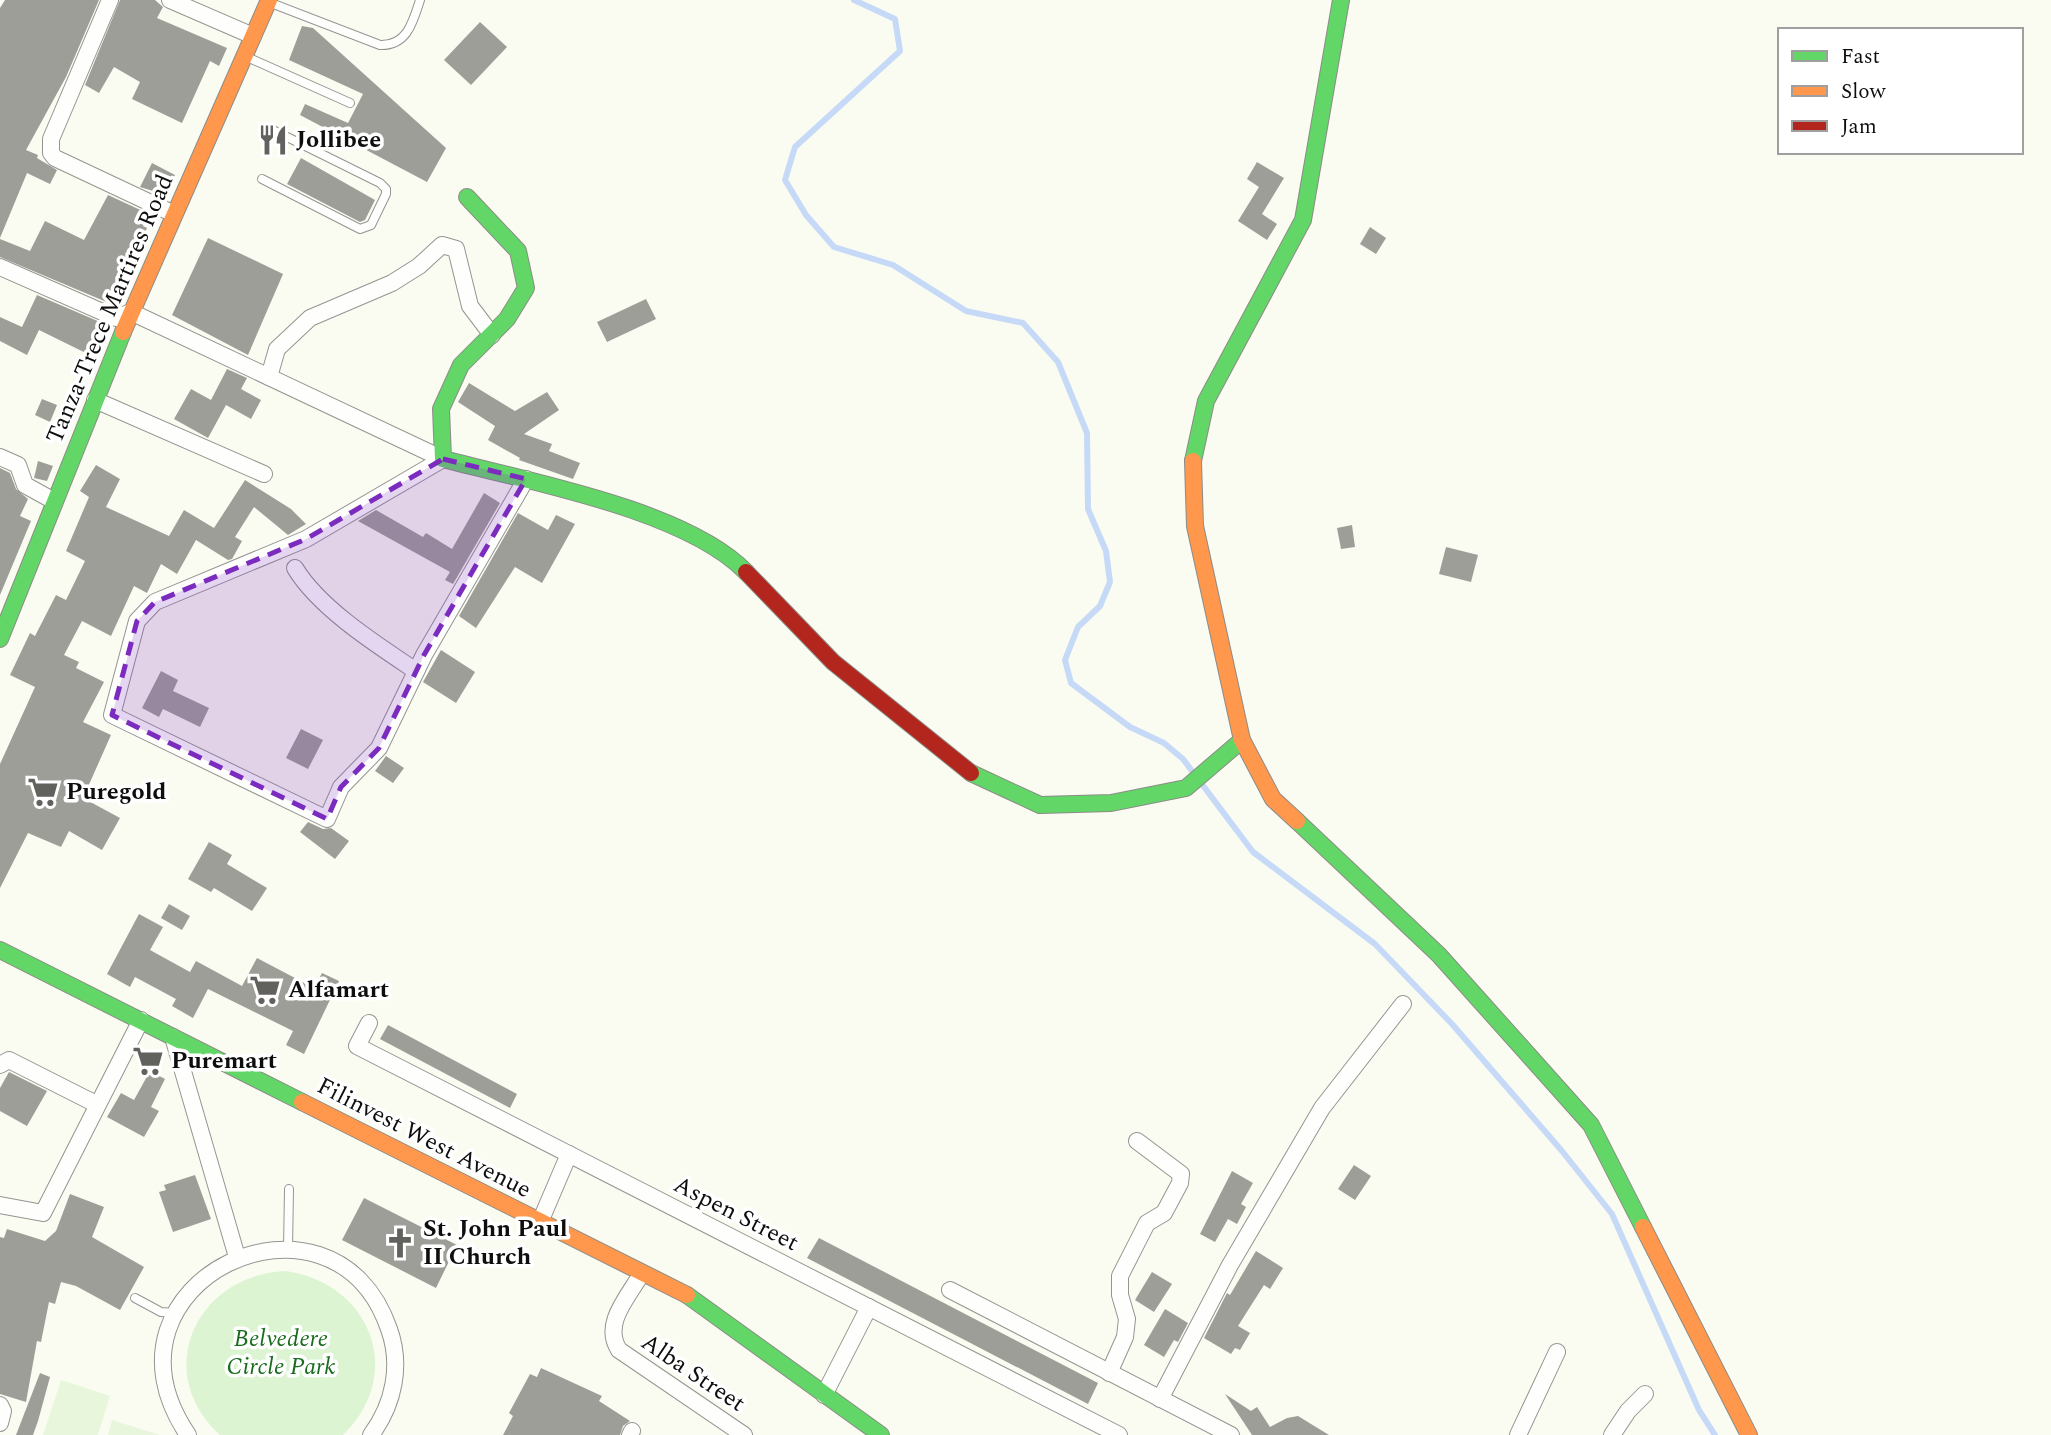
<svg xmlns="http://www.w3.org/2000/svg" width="2051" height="1435" font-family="Spectral,serif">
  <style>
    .green { fill: #dcf4d1 }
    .pitch { fill: #e8f7db }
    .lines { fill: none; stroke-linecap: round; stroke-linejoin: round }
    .stream { stroke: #c6daf8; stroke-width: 6 }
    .building { fill: #9e9e98 }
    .lane-casing { stroke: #949591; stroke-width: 10 }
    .street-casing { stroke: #949591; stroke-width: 18 }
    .fast-casing { stroke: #8b8c87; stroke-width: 18 }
    .slow-casing { stroke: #8b8c87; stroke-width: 18 }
    .jam-casing { stroke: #8b8c87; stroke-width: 18 }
    .lane { stroke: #fefffd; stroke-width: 8 }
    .street { stroke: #fefffd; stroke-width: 16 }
    .fast { stroke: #63d668; stroke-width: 16 }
    .slow { stroke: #ff974d; stroke-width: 16 }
    .jam { stroke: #b3261e; stroke-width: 16 }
    .marked { fill: #7b2cbf; fill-opacity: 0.2; stroke: #7b2cbf; stroke-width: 5; stroke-dasharray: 14 9; stroke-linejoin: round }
    .labels { text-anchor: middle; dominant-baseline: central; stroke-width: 7; stroke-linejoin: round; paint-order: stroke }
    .poi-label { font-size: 24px; font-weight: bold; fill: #0e0e0e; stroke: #fff; text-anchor: start }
    .street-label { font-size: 24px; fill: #0e0e0e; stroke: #fff }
    .park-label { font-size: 24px; font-style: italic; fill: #196b1d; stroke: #fff }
  </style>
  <rect width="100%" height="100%" fill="#fafcf2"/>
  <!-- green -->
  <path class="green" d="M285,1271c84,11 122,102 58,164h-123c-69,-63 -24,-160 65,-164z"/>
  <!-- pitch -->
  <g class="pitch">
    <path d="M61,1380l49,16 -12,39h-55z"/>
    <path d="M112,1420l48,15h-52z"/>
  </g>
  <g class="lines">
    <!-- stream -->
    <path class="stream" d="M854,0l41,19 5,32 -105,96 -10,33 21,35 28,32 59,18 73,46 57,12 35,39 29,71 1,76 18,42 4,31 -10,24 -22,21 -13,33 6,23 59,44 34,16 19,16 70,93 122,92 77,80 110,127 50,63 87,196 16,25"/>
  </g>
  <!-- building -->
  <g class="building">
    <path d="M5,0h94l-33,77 -40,73 12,5 -1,3 20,12 -7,14 -23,-11 -27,65v-230z"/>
    <path d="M120,0h35l8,7 -6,11 70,30 -8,18 -9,-5 -28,62 -50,-24 8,-17 -26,-15 -15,26 -14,-8z"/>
    <path d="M480,22l27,25 -36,38 -27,-25z"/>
    <path d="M302,26l11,2 133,120 -19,34 -127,-67 5,-11 43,19 15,-29 -74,-34z"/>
    <path d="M301,158l74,42 -10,20 -5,2 -73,-38z"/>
    <path d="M1257,162l27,16 -22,36 15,10 -10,16 -29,-19 21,-34 -12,-8z"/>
    <path d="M152,163l23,12 -9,20 -26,-8z"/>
    <path d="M108,195l41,19 -6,12 4,2 -4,9 4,2 -7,15 -7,-4 -20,42 8,4 -5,10 -116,-49v-18l30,12 15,-30 39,19z"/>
    <path d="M1370,227l16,11 -10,16 -16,-10z"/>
    <path d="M208,238l75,36 -35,81 -76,-40z"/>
    <path d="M37,295l70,30 -8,15 4,2 -7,16 -57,-28 -12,25 -27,-14v-24l22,10z"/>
    <path d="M646,299l10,20 -49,23 -10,-20z"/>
    <path d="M227,369l20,9 -6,11 20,11 -10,19 -25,-14 -18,33 -34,-19 17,-30 20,11z"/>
    <path d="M469,383l46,28 32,-19 12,18 -35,24 28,10 -3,7 31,12 -7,16 -54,-19 1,-2 -32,-18 7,-14 -37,-24z"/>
    <path d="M42,399l15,6 -7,17 -15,-7z"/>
    <path d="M38,461l15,5 -6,15 -13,-3z"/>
    <path d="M96,465l24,14 -14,28 63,29 15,-26 30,18 31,-48 46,29 15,15 -18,11 -34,-28 -19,30 7,4 -10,18 -4,1 -32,-20 -19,34 -16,-10 -14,29 -13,-7 -23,50 -29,-15 -18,34 15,7 -3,6 28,14 -21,40 28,13 -28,63 37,20 -18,32 -33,-19 -8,16 -33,-14 -28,55v-124l35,-77 -25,-12 20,-42 5,3 21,-41 10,5 19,-39 -19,-10 23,-54 -9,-6z"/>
    <path d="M0,468l10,5 6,16 12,10 -8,17 11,5 -31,74z"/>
    <path d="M484,493l16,10 -47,81 -8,-4 5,-8 -92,-51 18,-11 47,27 3,-4 26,16z"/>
    <path d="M518,513l30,17 8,-15 19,9 -33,59 -27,-16 -39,61 -17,-12z"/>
    <path d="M1352,525l3,22 -14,2 -4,-21z"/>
    <path d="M1446,547l32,8 -7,27 -32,-8z"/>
    <path d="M441,650l34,22 -19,31 -33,-21z"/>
    <path d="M161,671l17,9 -5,11 36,17 -9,19 -37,-18 -4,8 -17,-9z"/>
    <path d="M301,729l22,11 -15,29 -22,-11z"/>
    <path d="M386,756l18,12 -11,15 -18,-12z"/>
    <path d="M308,822l15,7 8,-1 18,13 -14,18 -35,-27z"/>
    <path d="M209,842l23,13 -5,9 40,24 -15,23 -38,-23 -3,4 -23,-13z"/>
    <path d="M169,904l21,12 -8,14 -21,-12z"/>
    <path d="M139,914l24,13 -13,23 40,22 6,-11 46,25 15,-28 57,30 8,-15 17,8 -35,73 -18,-9 7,-14 -85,-42 -15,29 -21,-12 4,-7 -41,-22 -5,10 -23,-13z"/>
    <path d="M388,1025l129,69 -7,14 -130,-69z"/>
    <path d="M150,1071l15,8 -14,28 8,4 -15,26 -37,-20 14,-24 13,7z"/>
    <path d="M9,1072l38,19 -20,35 -27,-15v-23z"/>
    <path d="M1354,1165l17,11 -16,24 -17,-11z"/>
    <path d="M1232,1171l21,12 -12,21 5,3 -9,17 -9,-5 -13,23 -15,-8z"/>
    <path d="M195,1175l16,44 -38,13 -14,-40 7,-2 -2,-5z"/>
    <path d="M70,1194l34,13 -12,30 52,30 -24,43 -44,-24 -15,-4 -6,22 -6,-2 -8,40 -4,-1 -11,61 -26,-8v-157l4,1 3,-9 38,12 11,-10z"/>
    <path d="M364,1198l93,47 -21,43 -94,-48z"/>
    <path d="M819,1238l279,145 -10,21 -281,-146z"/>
    <path d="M1256,1251l27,17 -13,21 -6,-4 -26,41 12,7 -10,17 -5,-2 -4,6 -27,-16 23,-45 3,2z"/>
    <path d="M1152,1272l20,12 -18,28 -19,-12z"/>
    <path d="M1165,1309l23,14 -10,19 -4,-2 -10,17 -20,-12z"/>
    <path d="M541,1368l61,28 -3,5 31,20 -7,5 -3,9h-117l10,-19 -4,-3 21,-39 7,3z"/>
    <path d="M40,1373l10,4 -12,44 -5,14h-17z"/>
    <path d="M1225,1394l26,17 6,-4 13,20 17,-9 11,-2 31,19h-77z"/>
  </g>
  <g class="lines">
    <!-- lane casing -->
    <g class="lane-casing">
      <g id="lane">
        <path d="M271,3l109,42c27,1 33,-23 40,-45"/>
        <path d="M247,57l103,46"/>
        <path d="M262,179l98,50 11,-4 15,-31v-5l-6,-6 -107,-53"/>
        <path d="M288,1250l1,-61"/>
        <path d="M135,1298l26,14 15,1"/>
      </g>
    </g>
    <!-- street casing -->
    <g class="street-casing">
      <g id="street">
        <path d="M110,0l-59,139v14l4,5 119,56"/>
        <path d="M170,0l83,36"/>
        <path d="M0,267l116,51 15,-6 312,147"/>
        <path d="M269,377l8,-28 33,-31 82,-35 27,-17 23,-21 14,4 14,57 22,29"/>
        <path d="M95,400l169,74"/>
        <path d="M0,457l18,8 7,20 29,16"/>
        <path d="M443,459l-137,80 -151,63 -18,19 -25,94 215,104 14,-32 38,-39 45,-93 102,-176"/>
        <path d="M295,568c24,40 82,77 121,103"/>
        <path d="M369,1023l-12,23 762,389"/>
        <path d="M173,1037l64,220"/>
        <path d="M0,1065l9,-5 87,44"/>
        <path d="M0,1205l43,8 98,-193"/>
        <path d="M540,1222l29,-68"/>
        <path d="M642,1273c-14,24 -40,51 -23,77l125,85"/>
        <path d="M950,1290l281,145"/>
        <path d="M1109,1373l16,-36 2,-18 -7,-24v-19l27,-53 17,-10 16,-30 1,-9 -44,-33"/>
        <path d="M824,1395l45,-88"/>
        <path d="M1160,1399l70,-134 92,-157 81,-104"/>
        <path d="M0,1405l3,6 -3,12"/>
        <path d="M188,1435c-104,-154 145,-269 201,-106 13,36 5,75 -18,106"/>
        <path d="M630,1435l2,-4"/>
        <path d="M1518,1435l39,-83"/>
        <path d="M1612,1435l16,-24 17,-17"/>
      </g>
    </g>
    <!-- fast casing -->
    <g class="fast-casing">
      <g id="fast">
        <path d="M467,197l51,54 8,37 -19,31 -46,46 -20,44 2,50c84,22 243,51 303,113"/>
        <path d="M1193,461l13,-60 97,-181 38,-220"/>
        <path d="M0,639l123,-307"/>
        <path d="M971,773l69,32 71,-2 75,-15 56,-48"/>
        <path d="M1297,821l142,134 152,170 52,102"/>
        <path d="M0,950l302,152"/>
        <path d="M687,1295l194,140"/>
      </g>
    </g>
    <!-- slow casing -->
    <g class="slow-casing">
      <g id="slow">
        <path d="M123,332l146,-332"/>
        <path d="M1193,461l2,65 47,214 31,59 24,22"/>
        <path d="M302,1102l385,193"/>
        <path d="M1643,1227l106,208"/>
      </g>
    </g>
    <!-- jam casing -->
    <g class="jam-casing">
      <path id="jam" d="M746,572l87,90 138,111"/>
    </g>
    <!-- lane -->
    <use href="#lane" class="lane"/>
    <!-- street -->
    <use href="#street" class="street"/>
    <!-- fast -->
    <use href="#fast" class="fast"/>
    <!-- slow -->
    <use href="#slow" class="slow"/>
    <!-- jam -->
    <use href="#jam" class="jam"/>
  </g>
  <!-- marked area -->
  <path class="marked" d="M443,459l83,20 -102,176 -45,93 -38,39 -14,32 -215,-104 25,-94 18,-19 151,-63z"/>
  <!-- icons -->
  <defs>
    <g id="restaurant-bare" transform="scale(2.415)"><path d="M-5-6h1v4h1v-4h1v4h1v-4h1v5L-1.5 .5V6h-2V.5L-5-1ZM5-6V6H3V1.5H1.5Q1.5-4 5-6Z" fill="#61615e" stroke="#fff" stroke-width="2.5" paint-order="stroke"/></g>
    <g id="supermarket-bare" transform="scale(2.415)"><path d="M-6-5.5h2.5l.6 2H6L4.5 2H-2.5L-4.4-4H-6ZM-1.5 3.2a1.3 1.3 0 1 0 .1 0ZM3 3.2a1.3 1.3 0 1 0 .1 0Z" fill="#61615e" stroke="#fff" stroke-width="2.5" paint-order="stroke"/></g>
    <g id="church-bare" transform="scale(2.415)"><path d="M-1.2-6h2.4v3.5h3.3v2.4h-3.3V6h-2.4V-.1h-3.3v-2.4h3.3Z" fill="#61615e" stroke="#fff" stroke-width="2.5" paint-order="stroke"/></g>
  </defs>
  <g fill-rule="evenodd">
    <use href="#restaurant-bare" x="273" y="140"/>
    <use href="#supermarket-bare" x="43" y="792"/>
    <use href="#supermarket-bare" x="265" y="990"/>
    <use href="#supermarket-bare" x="148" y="1061"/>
    <use href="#church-bare" x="400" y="1243"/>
  </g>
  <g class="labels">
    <!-- poi labels -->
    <g class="poi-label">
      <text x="296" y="140">Jollibee</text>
      <text x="66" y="792">Puregold</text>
      <text x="288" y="990">Alfamart</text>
      <text x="171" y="1061">Puremart</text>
      <text x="423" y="1229">St. John Paul<tspan x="423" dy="28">II Church</tspan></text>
    </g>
    <!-- street labels -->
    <g class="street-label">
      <text transform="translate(110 309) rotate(-67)">Tanza-Trece Martires Road</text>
      <text transform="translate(424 1138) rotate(27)">Filinvest West Avenue</text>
      <text transform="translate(736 1214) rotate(27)">Aspen Street</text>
      <text transform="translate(693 1373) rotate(34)">Alba Street</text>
    </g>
    <!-- park labels -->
    <g class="park-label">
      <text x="281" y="1339">Belvedere<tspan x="281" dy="28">Circle Park</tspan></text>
    </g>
  </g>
  <!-- legend -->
  <rect x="1778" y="28" width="245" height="126" fill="#ffffff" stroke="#9f9f9f" stroke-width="2"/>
  <rect x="1792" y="51" width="35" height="10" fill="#63d668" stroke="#9f9f9f" stroke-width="2"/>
  <text x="1841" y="63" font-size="21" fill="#0e0e0e">Fast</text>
  <rect x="1792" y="86" width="35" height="10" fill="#ff974d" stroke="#9f9f9f" stroke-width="2"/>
  <text x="1841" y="98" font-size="21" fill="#0e0e0e">Slow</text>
  <rect x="1792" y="121" width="35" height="10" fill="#b3261e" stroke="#9f9f9f" stroke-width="2"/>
  <text x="1841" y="133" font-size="21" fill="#0e0e0e">Jam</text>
</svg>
